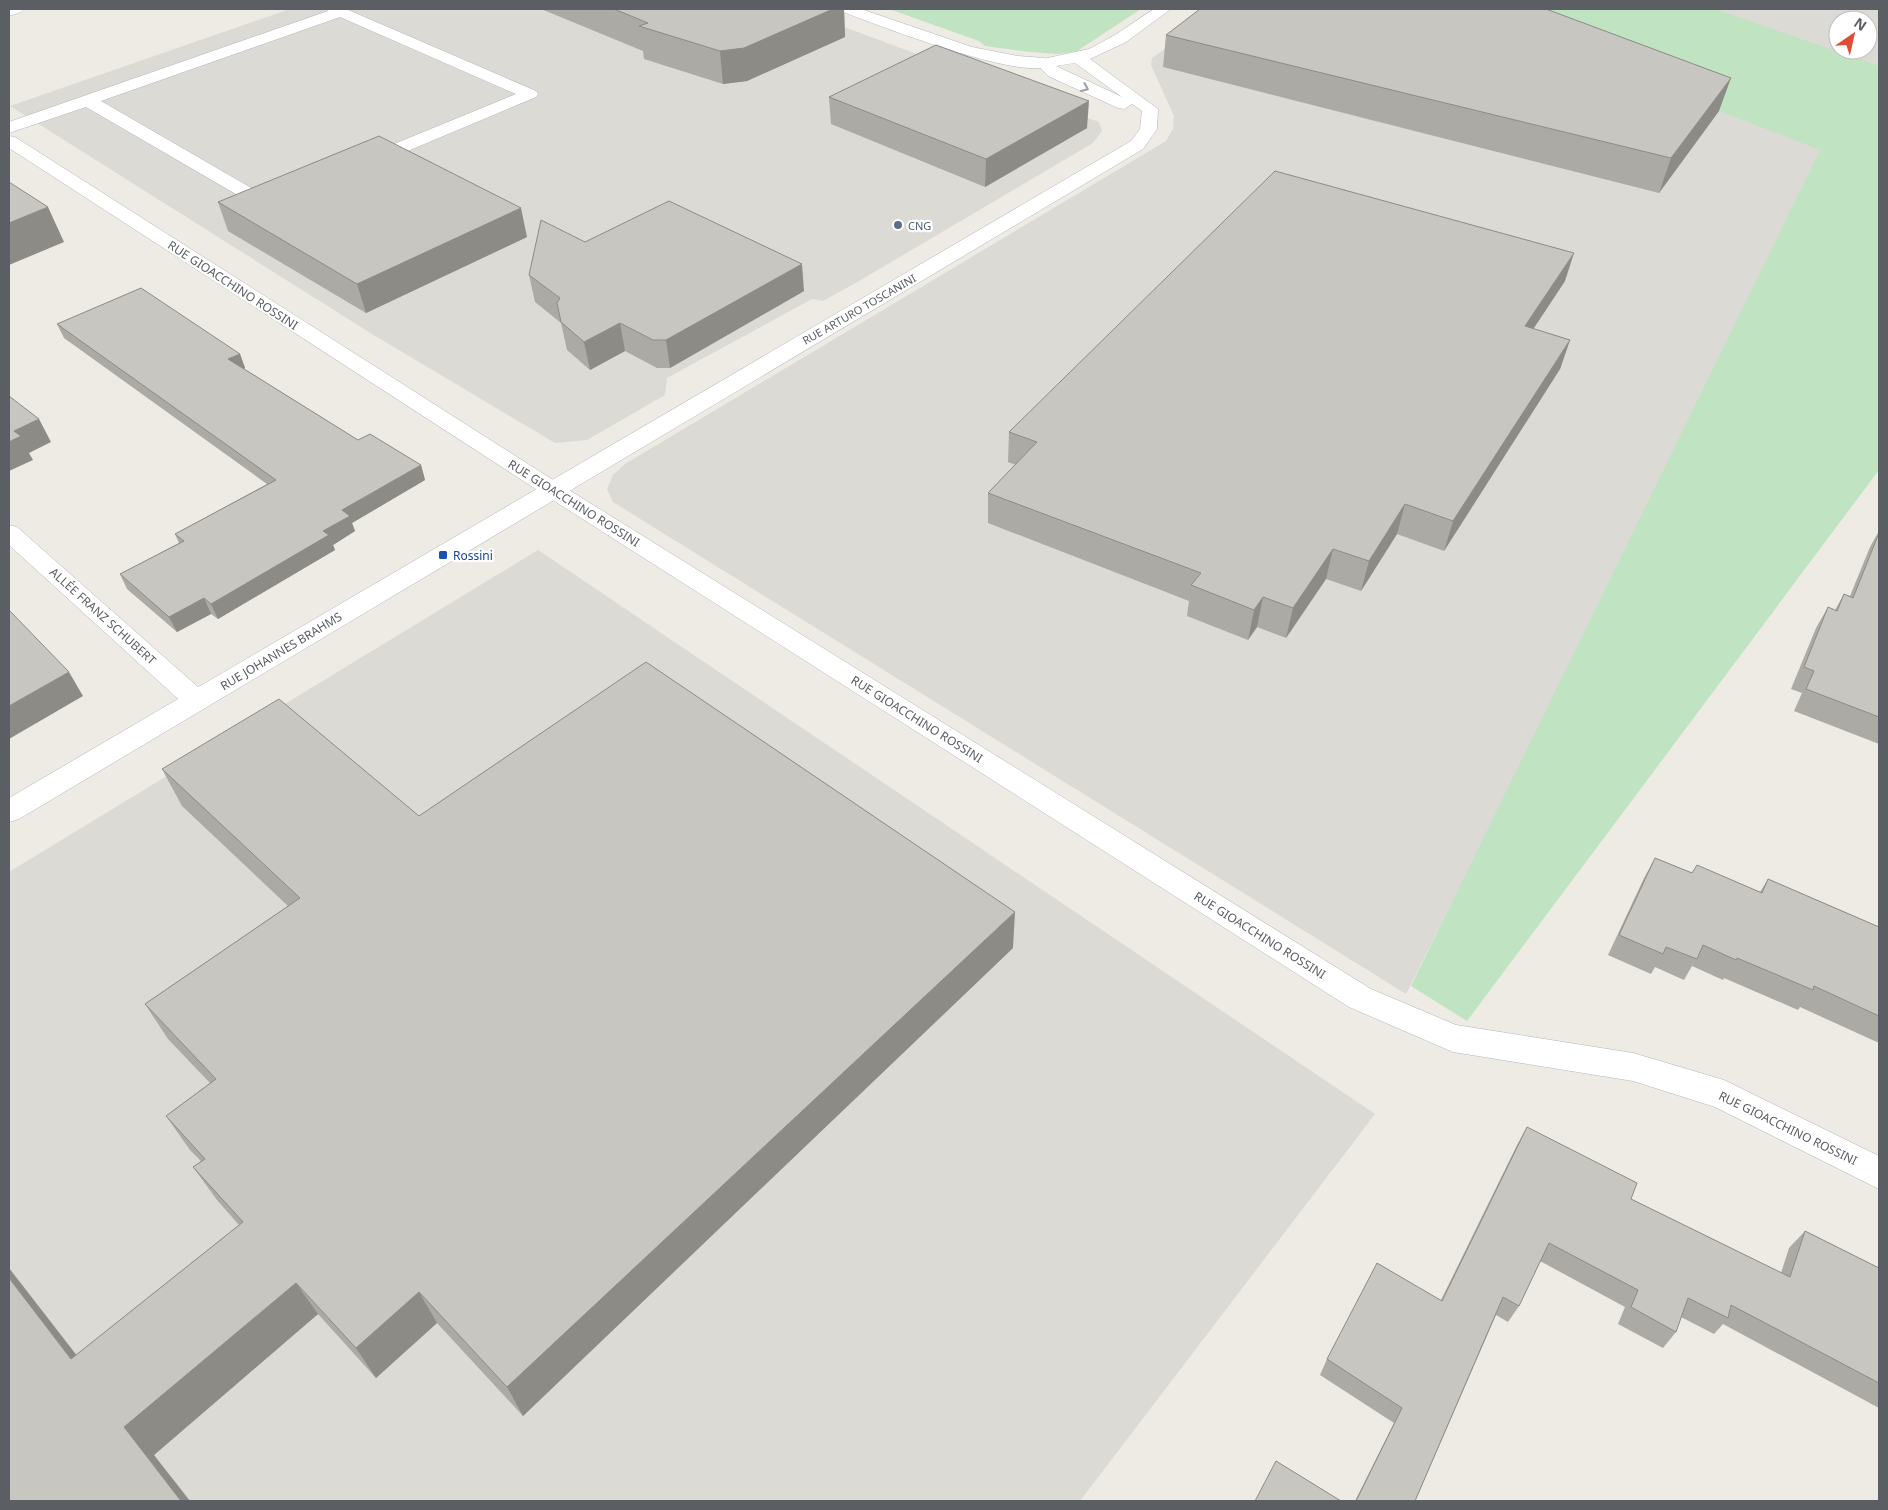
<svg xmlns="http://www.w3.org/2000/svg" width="1888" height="1510" font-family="'Noto Sans',sans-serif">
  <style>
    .industrial { fill: #dcdad5; fill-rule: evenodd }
    .green { fill: #c0e3c2 }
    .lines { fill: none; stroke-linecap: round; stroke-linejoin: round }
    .service-casing { stroke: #b3b5ba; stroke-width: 1 }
    .minor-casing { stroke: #b3b5ba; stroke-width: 1 }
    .tertiary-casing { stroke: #b3b5ba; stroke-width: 1 }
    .service { fill: #fff; fill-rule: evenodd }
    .minor { fill: #fff; fill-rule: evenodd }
    .tertiary { fill: #fff; fill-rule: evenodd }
    .wall { fill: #acaaa5 }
    .shaded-wall { fill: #8c8b86 }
    .building { fill: #c8c6c0; stroke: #8c8b86 }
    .oneway { stroke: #9d9ea1 }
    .service-dot { fill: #5c6f8a; stroke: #fff; stroke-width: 2 }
    .transit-dot { fill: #1a4fb4; stroke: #fff; stroke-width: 2 }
    .labels { text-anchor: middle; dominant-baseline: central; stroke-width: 4.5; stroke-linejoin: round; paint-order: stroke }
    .far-service-label { font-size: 11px; fill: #4e5e75; stroke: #fff; text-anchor: start }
    .far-street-label { font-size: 11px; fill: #5b5e63; stroke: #fff }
    .street-label { font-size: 12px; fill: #5b5e63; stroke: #fff }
    .transit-label { font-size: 12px; fill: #164399; stroke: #fff; text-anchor: start }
  </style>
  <rect width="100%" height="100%" fill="#edebe3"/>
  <!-- industrial -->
  <g class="industrial">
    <path d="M290,9h506l303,113 3,9 -9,12 -234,138 -36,20 -11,-2 -145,79 -2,17 -78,45 -32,3 -183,-109 -362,-228z"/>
    <path d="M1221,9h658v164l-50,-19 -423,840 -793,-492 -6,-13 6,-14 12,-11 541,-323 7,-12 1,-13 -23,-51 1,-7zM1838,20h30v30h-30z"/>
    <path d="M538,550l837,564 -295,387h-1071v-629z"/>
  </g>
  <!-- green -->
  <g class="green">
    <path d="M889,9h252l-64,42 -18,3 -29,-2 -45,-6 -6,-5z"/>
    <path d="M1456,9h259l164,57v404l-412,551 -56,-35 409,-836z"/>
  </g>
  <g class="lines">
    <!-- service casing -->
    <g class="service-casing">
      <g id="service">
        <path d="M9,9h15l-3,3 -12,4z"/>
        <path d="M327,9h19l190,82 2,3 -2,3 -164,69h-12l-3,-4 3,-4 156,-64 -176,-77 -239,84 164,95 12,-3 6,1 3,4c-6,8 -19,11 -28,9l-172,-100 -77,26v-11l319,-111z"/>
        <path d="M9,525l8,2 189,167 4,7 -4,7 -9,2 -9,-2 -179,-163z"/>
      </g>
    </g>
    <!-- minor casing -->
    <g class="minor-casing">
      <g id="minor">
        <path d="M840,9h21l111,38 46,9 26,2 8,5c-17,24 -182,-41 -209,-51z"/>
        <path d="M9,136l6,1 546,348 810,504 85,36 177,28 91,27 155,76v33l-164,-82 -82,-26 -180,-29 -104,-45 -804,-512 -536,-347z"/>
      </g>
    </g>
    <!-- tertiary casing -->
    <g class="tertiary-casing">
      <path id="tertiary" d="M1154,9h17l-45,33 -36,17 68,50 -1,20 -14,20 -1124,670 -10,3v-24l1122,-657 9,-12 2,-18 -10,-7 -8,5 -6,-1 -70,-32 -12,-13 2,-3 51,-11 26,-14zM1075,63l47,34 -66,-31z"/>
    </g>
    <!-- service -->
    <use href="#service" class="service"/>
    <!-- minor -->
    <use href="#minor" class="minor"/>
    <!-- tertiary -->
    <use href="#tertiary" class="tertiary"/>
  </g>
  <!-- wall -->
  <g class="wall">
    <path d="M541,9h303l1,28 -98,44 -24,3 -79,-25 -1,-8z"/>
    <path d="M1166,35l553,76 -60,82 -496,-126z"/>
    <path d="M829,97l258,31 -102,59 -154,-63z"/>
    <path d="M218,202l309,35 -161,76 -138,-82z"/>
    <path d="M585,242l219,49 -134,77h-13l-32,-17 -35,19 -23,-20 -6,-27 -26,-21 -6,-27z"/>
    <path d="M1565,281l-32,48 37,11 -10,29 -116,182 -47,-17 -36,57 -35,-12 -40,59 -29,-11 -9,13 -61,-24 2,-15 -201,-78v-30l28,-28 -8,-3 1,-30z"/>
    <path d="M57,324l183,30 5,14 -1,1 114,71 63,25 4,15 -73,43 3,8 -22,14 2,5 -117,69 -7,-5 -34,18 -50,-43 -7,-15 59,-31 -4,-9 92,-50 -203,-146z"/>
    <path d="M1879,531v213l-85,-33 8,-18 -11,-4 25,-61 12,-21 7,3 9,-16 6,2 20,-49z"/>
    <path d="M162,769l257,47 594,132 -490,468 -86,-93 -61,55 -58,-64 -164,141 -78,-100 163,-130 -22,-25 -24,-33 8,-6 -11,-11 -24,-34 44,-33 -42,-44 -23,-35 143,-98 -106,-100z"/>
    <path d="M1655,858l37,15 68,19 8,-13 111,48v116l-79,-36 -2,3 -74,-32 -1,2 -31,-14 -8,14 -29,-13 -4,7 -43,-19 36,-77z"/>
    <path d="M1527,1127l104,72 150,74 8,-25 16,-17 74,37v140l-156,-84 -9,10 -33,-17 -5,15 -13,16 -45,-24 7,-17 -85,-46 -21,45 -11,16 -12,-7 -81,186h-60l39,-78 -74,-48 7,-16 114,-59 76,-155z"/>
  </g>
  <!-- shaded-wall -->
  <g class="shaded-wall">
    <path d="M833,9h11l1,28 -98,44 -24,3 -3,-33z"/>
    <path d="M1731,78l-12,33 -60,82 12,-35z"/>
    <path d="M1089,101l-2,27 -102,59 1,-28z"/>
    <path d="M48,207l16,35 -55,23v-42z"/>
    <path d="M521,208l6,29 -161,76 -9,-29z"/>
    <path d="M1574,253l-9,28 -49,74 9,-29z"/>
    <path d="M802,264l2,27 -134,77 -4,-28z"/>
    <path d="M620,323l5,28 -35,19 -6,-28z"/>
    <path d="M1570,340l-10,29 -116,182 9,-30z"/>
    <path d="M240,354l5,14 -11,6 -6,-15z"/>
    <path d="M39,419l12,23 -22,11 4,7 -24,11v-29l5,-11z"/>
    <path d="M421,465l4,15 -73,43 3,8 -22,14 2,5 -117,69 -7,-15 112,-73 19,-21z"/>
    <path d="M1405,504l-8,30 -36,57 8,-30z"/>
    <path d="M1333,549l-7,30 -40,59 7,-30z"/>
    <path d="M1263,597l-6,30 -9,13 6,-30z"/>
    <path d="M204,598l7,16 -34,18 -8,-15z"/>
    <path d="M69,672l14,24 -74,43v-33z"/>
    <path d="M1015,912l-2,36 -490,468 -16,-29z"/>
    <path d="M9,1268l93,120 -31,-29 -62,-81z"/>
    <path d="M296,1283l22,31 -164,141 36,46h-9l-57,-74z"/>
    <path d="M419,1292l18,31 -61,55 -20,-30z"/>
  </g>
  <!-- building -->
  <g class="building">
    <path d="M614,9h219l-89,39 -24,3 -81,-25 9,-3z"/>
    <path d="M1200,9h346l185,69 -60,80 -505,-123z"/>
    <path d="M936,45l153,56 -103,58 -157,-62z"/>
    <path d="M379,136l142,72 -164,76 -139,-82z"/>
    <path d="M1275,171l299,82 -49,73 45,14 -117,181 -48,-17 -36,57 -36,-12 -40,59 -30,-11 -9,13 -63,-25 10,-12 -213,-80 49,-51 -28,-10z"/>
    <path d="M9,182l39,25 -39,16z"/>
    <path d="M669,201l133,63 -136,76h-13l-33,-17 -36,19 -23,-20 -4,-19 3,-5 -31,-23 12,-55 44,22z"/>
    <path d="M141,288l99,66 -12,5 130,81 12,-6 51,31 -79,45 8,6 -27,15 6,4 -118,69 -7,-6 -35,19 -49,-43 64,-33 -9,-7 101,-54 -219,-156z"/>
    <path d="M9,396l30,23 -25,12 7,5 -12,6z"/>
    <path d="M1879,533v184l-73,-28 8,-18 -10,-4 24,-60 9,4 7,-17 9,4z"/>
    <path d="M9,610l60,62 -60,34z"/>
    <path d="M646,662l369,250 -508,475 -88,-95 -63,56 -60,-65 -172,144 57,74h-172v-223l62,81 172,-137 -50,-55 12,-8 -39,-43 50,-37 -71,-75 155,-106 -138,-129 117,-70 140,117z"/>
    <path d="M1655,858l37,15 5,-8 65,28 6,-14 111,48v89l-65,-30 -1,4 -76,-32 -1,2 -33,-15 -6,14 -31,-12 -3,7 -44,-19z"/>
    <path d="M1527,1127l110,56 -6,16 159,78 15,-46 74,37v115l-148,-78 -3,13 -40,-20 -12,34 -45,-25 7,-17 -89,-47 -30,63 -16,-9 -88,204h-59l46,-93 -75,-49 50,-96 65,38z"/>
    <path d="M1276,1461l65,40h-86z"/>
  </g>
  <!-- one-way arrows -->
  <defs><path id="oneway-chevron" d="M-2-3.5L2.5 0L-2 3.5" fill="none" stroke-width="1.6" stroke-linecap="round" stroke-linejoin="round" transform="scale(1.25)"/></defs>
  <use class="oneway" href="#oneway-chevron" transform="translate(1085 88) rotate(23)"/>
  <!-- markers -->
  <circle class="service-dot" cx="898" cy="225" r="5"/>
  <rect class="transit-dot" x="438" y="550" width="10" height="10" rx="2.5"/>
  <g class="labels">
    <!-- far-service labels -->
    <g class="far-service-label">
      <text x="908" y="225">CNG</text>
    </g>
    <!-- far-street labels -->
    <g class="far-street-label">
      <text transform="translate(859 309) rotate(-30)">RUE ARTURO TOSCANINI</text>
    </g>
    <!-- street labels -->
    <g class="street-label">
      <text transform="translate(233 285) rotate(33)">RUE GIOACCHINO ROSSINI</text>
      <text transform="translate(574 503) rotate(32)">RUE GIOACCHINO ROSSINI</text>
      <text transform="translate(103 616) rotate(42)">ALLÉE FRANZ SCHUBERT</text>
      <text transform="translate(281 651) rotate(-31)">RUE JOHANNES BRAHMS</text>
      <text transform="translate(917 719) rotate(32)">RUE GIOACCHINO ROSSINI</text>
      <text transform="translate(1260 935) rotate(32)">RUE GIOACCHINO ROSSINI</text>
      <text transform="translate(1788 1128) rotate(26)">RUE GIOACCHINO ROSSINI</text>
    </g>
    <!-- transit labels -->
    <g class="transit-label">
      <text x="453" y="555">Rossini</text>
    </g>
  </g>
  <!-- border -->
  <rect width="1888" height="1510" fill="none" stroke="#5b5e63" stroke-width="20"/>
  <!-- north arrow -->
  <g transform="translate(1853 35) rotate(34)"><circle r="24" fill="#ffffff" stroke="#bdbfc1"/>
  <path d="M0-4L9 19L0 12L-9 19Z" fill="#e04b36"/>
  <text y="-8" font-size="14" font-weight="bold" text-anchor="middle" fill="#5b5e63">N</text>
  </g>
</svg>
